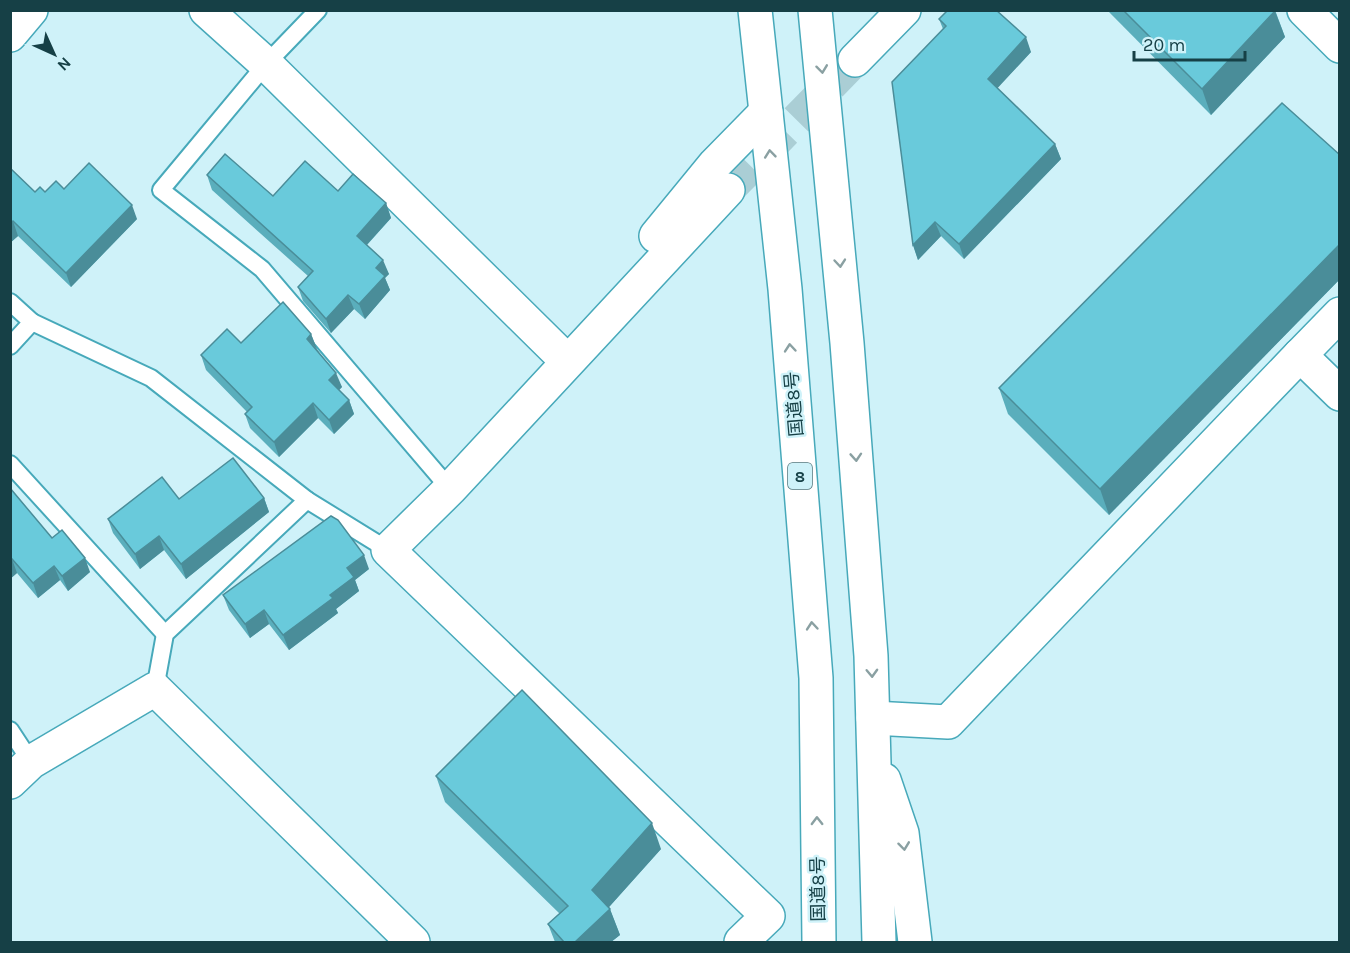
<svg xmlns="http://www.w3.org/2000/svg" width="1350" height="953" font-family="Karla,'Noto Sans JP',sans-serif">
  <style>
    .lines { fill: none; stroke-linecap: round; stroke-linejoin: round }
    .minor-tunnel { stroke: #aaced5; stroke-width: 33; stroke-dasharray: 33 16; stroke-linecap: butt }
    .service-casing { stroke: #47a9ba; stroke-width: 20 }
    .minor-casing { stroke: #47a9ba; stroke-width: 36 }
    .trunk-casing { stroke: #47a9ba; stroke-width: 36 }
    .service { stroke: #fff; stroke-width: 16 }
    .minor { stroke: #fff; stroke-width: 33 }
    .trunk { stroke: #fff; stroke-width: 33 }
    .wall { fill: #5aaebc }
    .shaded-wall { fill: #4a8d99 }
    .building { fill: #69cadb; stroke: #4a8d99; stroke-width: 1.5 }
    .oneway { stroke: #8aa0a2 }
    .labels { text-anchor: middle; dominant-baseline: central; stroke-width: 5; stroke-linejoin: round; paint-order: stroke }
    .shield { fill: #cff2f9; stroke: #4e757c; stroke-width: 1.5 }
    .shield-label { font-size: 16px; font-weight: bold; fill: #164046 }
    .street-label { font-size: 18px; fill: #164046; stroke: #cff2f9 }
  </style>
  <rect width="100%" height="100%" fill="#cff2f9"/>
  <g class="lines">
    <!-- minor-tunnel -->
    <path class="minor-tunnel" d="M728,190l127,-130"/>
    <!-- service casing -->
    <g class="service-casing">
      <g id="service">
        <path d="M318,10l-52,54 -105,126 101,79 188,220"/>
        <path d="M10,302l22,20 -22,24"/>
        <path d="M32,322l119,56 156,122"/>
        <path d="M10,464l155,170"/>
        <path d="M155,689l10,-55 142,-134 81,50"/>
        <path d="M10,730l21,32"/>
      </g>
    </g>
    <!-- minor casing -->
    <g class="minor-casing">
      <g id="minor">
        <path d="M206,10l60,54 301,297"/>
        <path d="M1304,10l36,36"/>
        <path d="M10,35l21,-25"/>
        <path d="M855,60l49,-50"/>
        <path d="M728,190l-278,299 -62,61 380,366 -27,26"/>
        <path d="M656,236l59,-72 51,-52"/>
        <path d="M1340,314l-40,41 40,39"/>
        <path d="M873,718l75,4 352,-367"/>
        <path d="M10,782l21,-20 124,-73 258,253"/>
      </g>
    </g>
    <!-- trunk casing -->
    <g class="trunk-casing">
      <g id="trunk">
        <path d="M755,10l30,279 31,389 3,264"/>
        <path d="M815,10l32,333 24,313 8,286"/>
        <path d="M884,780l18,53 13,109"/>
      </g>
    </g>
    <!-- service -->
    <use href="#service" class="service"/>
    <!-- minor -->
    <use href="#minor" class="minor"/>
    <!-- trunk -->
    <use href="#trunk" class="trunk"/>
  </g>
  <!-- wall -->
  <g class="wall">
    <path d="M1107,10h168l10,27 -74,78z"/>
    <path d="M939,19l92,33 -34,36 58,56 6,15 -97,100 -23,-23 -23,24 -5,-15 30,-216z"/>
    <path d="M1340,155v124l-231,236 -101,-101 -9,-26z"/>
    <path d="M10,168l25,24h10l19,-3 73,30 -66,68 -53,-51 -8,7z"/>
    <path d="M207,175l66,21 65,-5 48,12 5,15 -24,27 22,29 -4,4 5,12 -25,29 -11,-10 -23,24 -28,-32 -5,-14 10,-11 -96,-86z"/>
    <path d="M311,334l6,15 25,38 -3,3 10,10 5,14 -20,20 -16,-16 -39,39 -29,-29 -5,-14 2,-2 -41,-42 -5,-15z"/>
    <path d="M10,488l42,50 38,34 -22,19 -8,-11 -22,18 -21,-25 -7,6z"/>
    <path d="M264,498l5,14 -83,67 -22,-29 -24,19 -27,-36 -5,-14 71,-20z"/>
    <path d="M369,569l-14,11 4,11 -23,18 2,4 -49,37 -20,-26 -19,14 -21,-28 -6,-15z"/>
    <path d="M436,776l225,73 -52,58 11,28 -9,7h-56l-7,-18 12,-10 -115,-112z"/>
  </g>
  <!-- shaded-wall -->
  <g class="shaded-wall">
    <path d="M1275,11l10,26 -74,78 -9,-26z"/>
    <path d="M1026,37l5,15 -38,41 -5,-14z"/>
    <path d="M1055,144l6,15 -97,100 -5,-15z"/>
    <path d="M386,203l5,15 -29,32 -5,-14z"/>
    <path d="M132,205l5,14 -66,68 -5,-14z"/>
    <path d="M13,221l5,15 -8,7v-19z"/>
    <path d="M935,222l6,14 -23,24 -5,-15z"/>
    <path d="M1340,244v35l-231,236 -9,-26z"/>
    <path d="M383,260l6,14 -4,4 5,12 -25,29 -6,-15 17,-36z"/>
    <path d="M348,295l6,14 -23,24 -5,-14z"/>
    <path d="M311,334l6,15 -10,-10z"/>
    <path d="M336,373l6,14 -7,7 -6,-14z"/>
    <path d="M349,400l5,14 -20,20 -5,-14z"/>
    <path d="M313,403l5,15 -39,39 -5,-15z"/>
    <path d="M264,498l5,14 -83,67 -5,-15z"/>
    <path d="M159,536l5,14 -24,19 -5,-15z"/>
    <path d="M364,555l5,14 -14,11 4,11 -23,18 2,4 -49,37 -6,-15 47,-40 17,-27z"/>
    <path d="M85,558l5,14 -22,19 -6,-15z"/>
    <path d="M12,559l5,14 -7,6v-19z"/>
    <path d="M54,566l6,14 -22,18 -5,-15z"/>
    <path d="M264,610l5,14 -19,14 -5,-14z"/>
    <path d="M652,823l9,26 -60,67 -9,-26z"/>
    <path d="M610,909l10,26 -9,7h-36z"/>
  </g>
  <!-- building -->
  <g class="building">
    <path d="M948,10h48l30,27 -38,42 67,65 -96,100 -24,-22 -22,23 -21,-163 54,-56 -7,-7z"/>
    <path d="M1123,10h152v1l-73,78z"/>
    <path d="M1282,103l58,52v89l-240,245 -101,-101z"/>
    <path d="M225,154l48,42 32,-35 33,30 15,-17 33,29 -29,33 26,24 -7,8 9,8 -26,28 -11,-9 -22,24 -28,-32 15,-16 -106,-96z"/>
    <path d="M89,163l43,42 -66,68 -53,-52 -3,3v-56l25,24 5,-5 5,5 11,-11 8,8z"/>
    <path d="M283,302l28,32 -4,5 29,34 -7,7 20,20 -20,20 -16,-17 -39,39 -29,-28 7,-7 -51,-52 26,-26 14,14z"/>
    <path d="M233,458l31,40 -83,66 -22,-28 -24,18 -27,-35 54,-42 17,22z"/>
    <path d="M10,488l42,50 10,-8 23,28 -23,18 -8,-10 -21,17 -21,-24 -2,1z"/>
    <path d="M331,516l7,4 26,35 -17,13 7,9 -24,18 3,3 -50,37 -19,-25 -19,14 -22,-29z"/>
    <path d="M522,690l130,133 -60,67 18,19 -35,33h-11l-16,-18 20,-18 -132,-130z"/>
  </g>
  <!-- one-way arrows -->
  <defs><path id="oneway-chevron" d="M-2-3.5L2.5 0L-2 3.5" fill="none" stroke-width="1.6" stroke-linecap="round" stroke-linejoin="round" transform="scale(1.5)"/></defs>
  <g class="oneway">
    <use href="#oneway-chevron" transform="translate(822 69) rotate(83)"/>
    <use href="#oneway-chevron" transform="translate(770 154) rotate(-96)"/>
    <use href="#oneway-chevron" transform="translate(840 263) rotate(85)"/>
    <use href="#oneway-chevron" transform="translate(790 348) rotate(-95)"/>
    <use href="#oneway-chevron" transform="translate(856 457) rotate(86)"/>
    <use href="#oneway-chevron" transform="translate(812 626) rotate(-95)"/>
    <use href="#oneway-chevron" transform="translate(872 673) rotate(88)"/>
    <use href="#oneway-chevron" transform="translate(817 821) rotate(-91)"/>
    <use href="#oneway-chevron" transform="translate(904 846) rotate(83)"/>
  </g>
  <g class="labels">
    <!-- shield labels -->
    <rect class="shield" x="788" y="463" width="24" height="26" rx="4.5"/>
    <g class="shield-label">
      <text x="800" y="476">8</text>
    </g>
    <!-- street labels -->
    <g class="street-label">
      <text transform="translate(794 404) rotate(-95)">国道8号</text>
      <text transform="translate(818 889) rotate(-91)">国道8号</text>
    </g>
  </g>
  <!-- border -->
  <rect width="1350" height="953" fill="none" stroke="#164046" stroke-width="24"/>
  <!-- north arrow -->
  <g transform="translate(54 54) rotate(135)" stroke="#cff2f9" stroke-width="4.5" paint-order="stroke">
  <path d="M0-4.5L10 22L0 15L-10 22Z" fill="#164046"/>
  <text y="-9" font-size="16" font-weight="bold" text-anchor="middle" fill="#164046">N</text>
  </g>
  <!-- scale -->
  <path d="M1134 51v9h111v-9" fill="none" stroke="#164046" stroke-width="3"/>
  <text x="1143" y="51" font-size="18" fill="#164046" stroke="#cff2f9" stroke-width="4.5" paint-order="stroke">20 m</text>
</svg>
